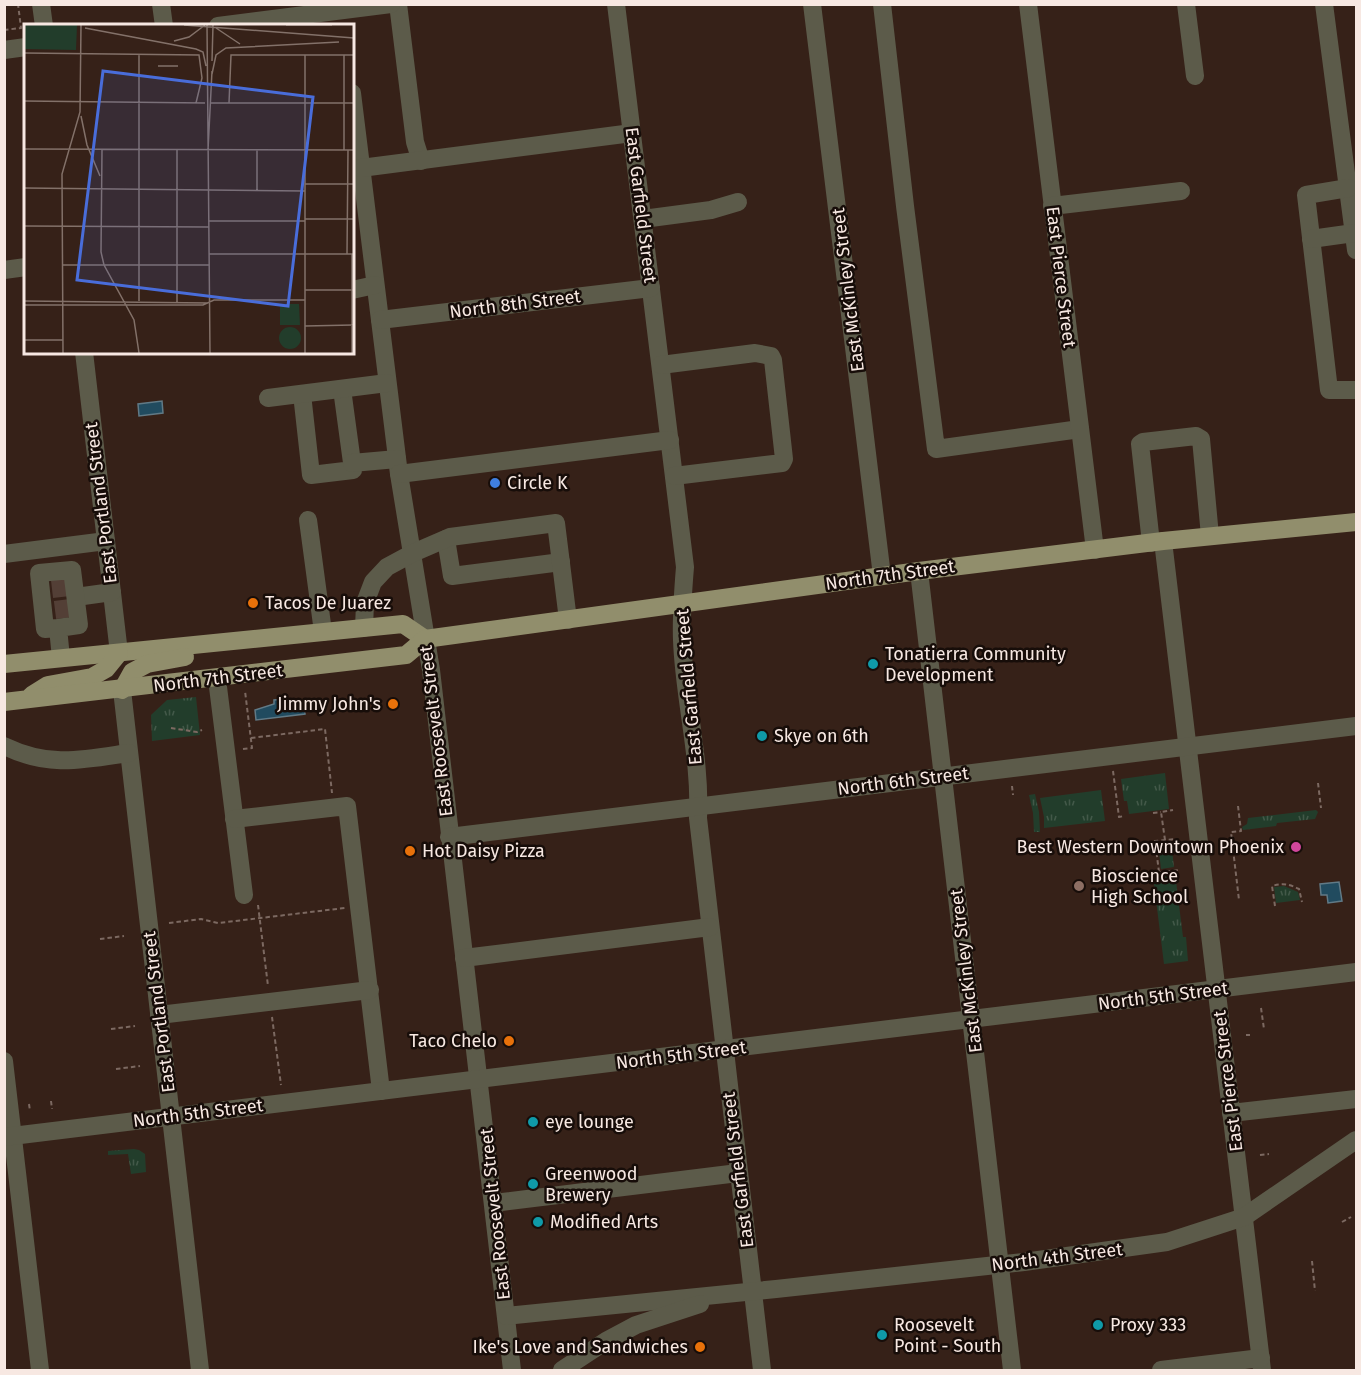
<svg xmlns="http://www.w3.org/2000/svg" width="1361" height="1375" font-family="'Fira Sans',sans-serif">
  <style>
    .grass { fill: url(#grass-tufts) }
    .water { fill: #214b5f; stroke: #617a86; stroke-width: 1.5 }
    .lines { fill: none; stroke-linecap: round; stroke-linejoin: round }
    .minor-tunnel { stroke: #533f36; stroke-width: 18; stroke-dasharray: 18 9; stroke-linecap: butt }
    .path { stroke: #7c6961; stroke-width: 2; stroke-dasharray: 4.5 3; stroke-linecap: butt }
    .minor { stroke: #5c5b4a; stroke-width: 18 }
    .major { stroke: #918e6c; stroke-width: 18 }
    .shop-dot { fill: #3f7fe0; stroke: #170d09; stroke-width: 2 }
    .food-dot { fill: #e8710a; stroke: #170d09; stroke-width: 2 }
    .culture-dot { fill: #0f9aa8; stroke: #170d09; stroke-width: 2 }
    .hotel-dot { fill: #d1479c; stroke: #170d09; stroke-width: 2 }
    .education-dot { fill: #8d6e63; stroke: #170d09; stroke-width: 2 }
    .labels { text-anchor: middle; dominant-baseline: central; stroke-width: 5; stroke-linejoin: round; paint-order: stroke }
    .street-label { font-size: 18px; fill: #f7e8e2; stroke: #170d09 }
    .poi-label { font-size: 18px; fill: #f7e8e2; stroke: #170d09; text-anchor: start }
    .inset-road { fill: none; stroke: #837169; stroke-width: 1.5 }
    .view { fill: #496dda; fill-opacity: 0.15; stroke: #496dda; stroke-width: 3 }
    .inset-edge { fill: none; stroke: #f7e8e2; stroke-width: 3 }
  </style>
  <defs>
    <pattern id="grass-tufts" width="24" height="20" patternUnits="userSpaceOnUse" patternTransform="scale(1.5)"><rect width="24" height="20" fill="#223d2b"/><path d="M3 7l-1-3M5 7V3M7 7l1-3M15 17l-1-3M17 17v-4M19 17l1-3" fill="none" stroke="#435949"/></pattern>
  </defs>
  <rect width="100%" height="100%" fill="#362118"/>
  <!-- grass -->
  <g class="grass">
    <path d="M196,697l4,38 -48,6 -1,-26 16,-15z"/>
    <path d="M1165,773l4,36 -40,5 -2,-13h-3l-3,-22z"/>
    <path d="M1101,790l4,31 -61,7v-11l-4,-19z"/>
    <path d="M1035,794l4,18 1,20h-6l-1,-19 -4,-18z"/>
    <path d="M1316,810l2,2 -3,7 -38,4 -1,3 -33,4 -1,-3 5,-3 1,-6z"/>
    <path d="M1171,842l3,25 -13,2 -3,-26z"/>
    <path d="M1175,873l8,64h3l2,24 -24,3 -11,-88z"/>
    <path d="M1284,886l14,6 2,8 -24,3 -2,-16z"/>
    <path d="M134,1149l5,1 6,4 1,18 -15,2 -3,-20 -20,1v-4z"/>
  </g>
  <!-- water -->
  <g class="water">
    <path d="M162,401l1,12 -24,3 -1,-12z"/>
    <path d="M286,699l1,3 17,2 1,10 -49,6 -1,-10 19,-6v-4z"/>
    <path d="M1339,882l3,19 -14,2 -1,-8h-6l-1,-11z"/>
  </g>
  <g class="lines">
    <!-- minor-tunnel -->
    <g class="minor-tunnel">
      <path d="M52,589l17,-2"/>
      <path d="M55,610l16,-2"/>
    </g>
    <!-- path -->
    <g class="path">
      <path d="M4,30l17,-2 -3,-24"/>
      <path d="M171,728l26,4 5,-2"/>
      <path d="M251,738l74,-9 7,64"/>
      <path d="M243,749l9,-1 -7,-57"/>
      <path d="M1113,771l6,46 5,-1"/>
      <path d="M1318,783l3,25"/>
      <path d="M1012,786l1,9"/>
      <path d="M1238,806l3,25 -10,1 8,68"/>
      <path d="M1153,813l8,-1"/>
      <path d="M1165,840l-4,-28 12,-2"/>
      <path d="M1159,872l-4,-31 21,-2"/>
      <path d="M1151,873l29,-3"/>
      <path d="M258,905l10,81"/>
      <path d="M1275,906l-3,-20c11,-3 17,-2 27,3l3,13"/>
      <path d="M169,923l32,-4 17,4 127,-15"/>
      <path d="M100,939l24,-3"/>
      <path d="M1261,1008l3,21"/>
      <path d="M272,1017l9,68"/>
      <path d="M111,1029l24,-3"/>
      <path d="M1246,1035h4"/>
      <path d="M116,1069l24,-3"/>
      <path d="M51,1101l1,8"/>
      <path d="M29,1104l1,7"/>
      <path d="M1260,1155l9,-1"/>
      <path d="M1342,1222l9,-5"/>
      <path d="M1312,1261l3,30"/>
    </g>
    <!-- minor -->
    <g class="minor">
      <path d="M41,4l3,22"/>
      <path d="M161,4l3,22"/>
      <path d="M398,4l17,138 6,19"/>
      <path d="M616,4l69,563c-2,24 -4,48 -3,73 2,59 19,118 16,178l64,552"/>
      <path d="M812,4l70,572"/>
      <path d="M882,4l23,202 31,243 144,-20"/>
      <path d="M1028,4l67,546"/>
      <path d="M1186,4l9,72"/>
      <path d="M1324,4l32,246"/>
      <path d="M218,26l173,-22"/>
      <path d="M4,50l22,-3"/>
      <path d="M352,93l47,381 32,196 81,700"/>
      <path d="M361,168l271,-35"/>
      <path d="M1348,188l-42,7 23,195h27"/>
      <path d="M1052,206l129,-15"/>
      <path d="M643,219l68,-9 27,-8"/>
      <path d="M1311,239l43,-6"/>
      <path d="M4,270l22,-3"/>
      <path d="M352,290l23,-5"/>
      <path d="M380,320l271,-32"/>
      <path d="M84,352l35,301"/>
      <path d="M661,365l94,-12 16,3 2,4 11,99 -2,4 -108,13"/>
      <path d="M302,394l9,81 42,-5 -11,-81"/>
      <path d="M268,398l119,-15"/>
      <path d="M352,463l45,-4"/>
      <path d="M399,474l271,-34"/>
      <path d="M308,520l15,112"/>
      <path d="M446,539l6,37 109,-14"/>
      <path d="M1163,541l99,829"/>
      <path d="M1151,543l-11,-99 3,-2 53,-6 5,3 9,97"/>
      <path d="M4,554l102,-13"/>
      <path d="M919,571l93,799"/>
      <path d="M76,597l36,-5"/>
      <path d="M58,628l21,-3 -7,-55 -33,3 6,56 13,-1 3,30"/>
      <path d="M364,628l1,-25 8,-21 14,-15 26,-14 37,-16 106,-14 12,97"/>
      <path d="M217,679l27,216"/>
      <path d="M122,690l78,680"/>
      <path d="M4,746c46,22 78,14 125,7"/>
      <path d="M234,819l113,-13 34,285"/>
      <path d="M449,837l907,-111"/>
      <path d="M464,958l246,-31"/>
      <path d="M159,1015l211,-25"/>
      <path d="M4,1061l36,309"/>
      <path d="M1231,1113l125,-14"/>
      <path d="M4,1137l1352,-165"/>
      <path d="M494,1203l244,-30"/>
      <path d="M506,1316l270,-27 248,-27 143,-20 77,-25 112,-77"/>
      <path d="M562,1370l44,-29 30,-16 64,-21"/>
      <path d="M1161,1370l100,-12"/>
    </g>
    <!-- major -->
    <g class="major">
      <path d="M4,664l399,-40 22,15"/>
      <path d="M122,690l10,-18 15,-8 38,-7"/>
      <path d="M32,695l16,-10 44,-8 14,-8 13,-16"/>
      <path d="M4,702l402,-47 19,-16 494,-68 244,-30 193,-19"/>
    </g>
  </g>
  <!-- markers -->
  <circle class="shop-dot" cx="495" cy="483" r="6"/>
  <g class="food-dot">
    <circle cx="253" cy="603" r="6"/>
    <circle cx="393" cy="704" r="6"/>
    <circle cx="410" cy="851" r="6"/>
    <circle cx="509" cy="1041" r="6"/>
    <circle cx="700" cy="1347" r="6"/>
  </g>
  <g class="culture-dot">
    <circle cx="873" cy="664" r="6"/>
    <circle cx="762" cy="736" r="6"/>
    <circle cx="533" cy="1122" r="6"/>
    <circle cx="533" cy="1184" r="6"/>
    <circle cx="538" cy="1222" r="6"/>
    <circle cx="1098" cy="1325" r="6"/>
    <circle cx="882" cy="1335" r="6"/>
  </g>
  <circle class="hotel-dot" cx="1296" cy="847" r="6"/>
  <circle class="education-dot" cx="1079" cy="886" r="6"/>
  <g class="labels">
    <!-- street labels -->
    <g class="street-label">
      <text transform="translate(641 205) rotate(83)">East Garfield Street</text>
      <text transform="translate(1061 277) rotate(83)">East Pierce Street</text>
      <text transform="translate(848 290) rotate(-97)">East McKinley Street</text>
      <text transform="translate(515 304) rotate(-7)">North 8th Street</text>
      <text transform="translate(101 503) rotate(-97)">East Portland Street</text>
      <text transform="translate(890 575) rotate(-8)">North 7th Street</text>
      <text transform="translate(218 678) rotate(-7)">North 7th Street</text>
      <text transform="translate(689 687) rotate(-95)">East Garfield Street</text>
      <text transform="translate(436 731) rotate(-97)">East Roosevelt Street</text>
      <text transform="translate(903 781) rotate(-7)">North 6th Street</text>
      <text transform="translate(966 971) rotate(-97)">East McKinley Street</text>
      <text transform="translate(1163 996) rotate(-7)">North 5th Street</text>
      <text transform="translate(159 1012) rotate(-97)">East Portland Street</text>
      <text transform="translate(681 1055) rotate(-7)">North 5th Street</text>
      <text transform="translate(1228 1081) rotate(-97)">East Pierce Street</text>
      <text transform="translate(198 1113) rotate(-7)">North 5th Street</text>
      <text transform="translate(738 1170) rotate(-97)">East Garfield Street</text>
      <text transform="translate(495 1214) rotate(-96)">East Roosevelt Street</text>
      <text transform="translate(1057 1257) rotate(-7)">North 4th Street</text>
    </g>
    <!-- poi labels -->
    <g class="poi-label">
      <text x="507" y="483">Circle K</text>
      <text x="265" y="603">Tacos De Juarez</text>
      <text x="885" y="654">Tonatierra Community<tspan x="885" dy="21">Development</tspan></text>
      <text x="381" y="704" text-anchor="end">Jimmy John's</text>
      <text x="774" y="736">Skye on 6th</text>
      <text x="1284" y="847" text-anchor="end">Best Western Downtown Phoenix</text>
      <text x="422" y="851">Hot Daisy Pizza</text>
      <text x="1091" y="876">Bioscience<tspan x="1091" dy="21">High School</tspan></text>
      <text x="497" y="1041" text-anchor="end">Taco Chelo</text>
      <text x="545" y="1122">eye lounge</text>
      <text x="545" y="1174">Greenwood<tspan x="545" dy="21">Brewery</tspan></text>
      <text x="550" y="1222">Modified Arts</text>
      <text x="894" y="1325">Roosevelt<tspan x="894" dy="21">Point - South</tspan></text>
      <text x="1110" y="1325">Proxy 333</text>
      <text x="688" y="1347" text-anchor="end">Ike's Love and Sandwiches</text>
    </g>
  </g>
  <!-- overview -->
  <g transform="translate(24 24)">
    <rect width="330" height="330" fill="#362118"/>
    <path d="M0,1h53l-1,25 -52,-1z" fill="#223d2b"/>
    <path d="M256,280h19l1,21h-20zM255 314a11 11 0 1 1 22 0a11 11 0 1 1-22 0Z" fill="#223d2b"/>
    <path class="inset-road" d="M160,1l170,13M183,1l3,328M262,1h46M61,4l111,21 7,3 3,14M192,4l24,16M150,17l15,-4 16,-12M0,29l175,2 3,23 -6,25M188,37l1,-36M134,42h20M188,50l4,-19 10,-7 113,-6M0,77l181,2M187,79h143M205,79l2,-48h123M57,92l6,29 13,31M0,125l330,1M78,126l-1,102 3,13 30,55 5,33M184,126l4,-79M320,126v-95M281,160h49M0,164l281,3M233,167v-42M281,195h49M185,197h96M0,202l185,1M185,230h145M323,230l1,-104M328,230v99M38,241h147M281,266h49M0,277l184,2M115,277v-247M153,279v-153M0,281h179l11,-5h91M281,302l48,-1M0,316h39M39,329l-1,-179 18,-62 1,-87M281,329v-298"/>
    <path class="view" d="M79,47l210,26 -25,209 -211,-26z"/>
    <rect width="330" height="330" class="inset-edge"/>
  </g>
  <!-- border -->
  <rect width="1361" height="1375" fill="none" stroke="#f7e8e2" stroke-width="12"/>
</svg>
